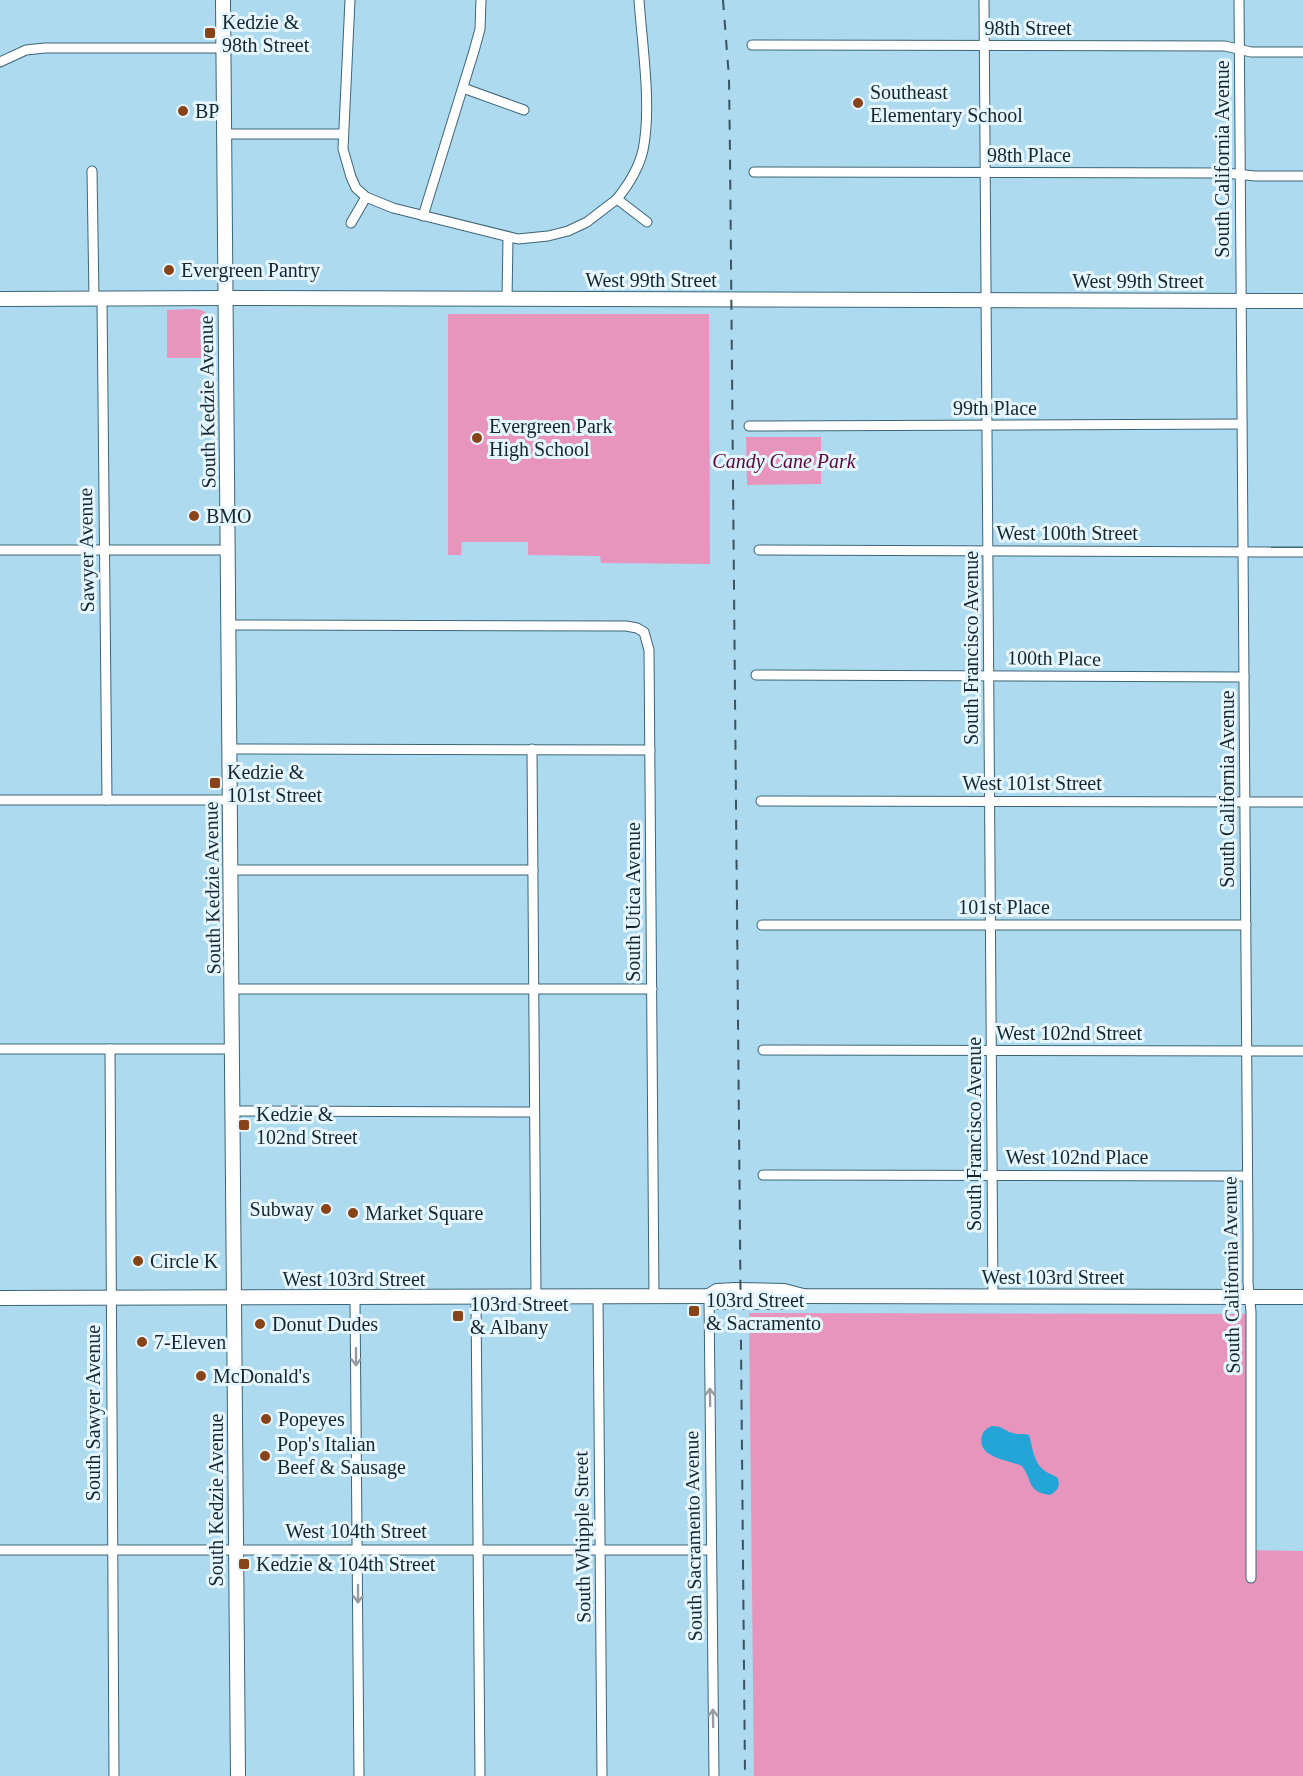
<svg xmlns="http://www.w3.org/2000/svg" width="1303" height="1776" font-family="'Times New Roman',serif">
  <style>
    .green { fill: #e895bd }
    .water { fill: #23a6d7 }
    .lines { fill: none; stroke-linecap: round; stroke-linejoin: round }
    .street-casing { stroke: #3d6578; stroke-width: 11 }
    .secondary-casing { stroke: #3d6578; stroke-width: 16 }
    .street { stroke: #fff; stroke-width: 9 }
    .secondary { stroke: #fff; stroke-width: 14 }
    .rail { stroke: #3b535e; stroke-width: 2; stroke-dasharray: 10 10; stroke-linecap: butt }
    .oneway { stroke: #969da1 }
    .poi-dot { fill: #884418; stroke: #e5f6ff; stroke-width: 2 }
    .labels { text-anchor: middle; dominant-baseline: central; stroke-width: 6; stroke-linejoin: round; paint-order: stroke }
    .poi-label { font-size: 20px; fill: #15262e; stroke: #e5f6ff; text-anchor: start }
    .street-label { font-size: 20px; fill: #15262e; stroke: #e5f6ff }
    .park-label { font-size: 20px; font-style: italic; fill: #5d083d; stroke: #e5f6ff }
  </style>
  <rect width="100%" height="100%" fill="#addaef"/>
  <!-- green -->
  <g class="green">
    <path d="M167,310c32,0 45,-9 45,30h-5l1,18h-41z"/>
    <path d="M448,314h261l1,250 -109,-1 -1,-7 -72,-1v-13h-66l-1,13h-13z"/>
    <path d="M746,437h75v47l-74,1z"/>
    <path d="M749,1313l497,1 2,236 55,1v225h-549z"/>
  </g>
  <!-- water -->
  <path class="water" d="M992,1426c11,0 12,5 21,7 6,2 11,0 16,2 4,13 4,27 16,36 4,3 9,4 13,7 2,9 0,13 -8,17 -23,-3 -17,-14 -28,-29 -12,-6 -46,-8 -40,-30 1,-5 5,-8 10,-10z"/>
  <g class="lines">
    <!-- street casing -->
    <g class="street-casing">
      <g id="street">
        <path d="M350,0l-7,149 8,28 5,11 10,9 27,11 125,31 30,-3 20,-5 19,-9 30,-23 30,23"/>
        <path d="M984,0l9,1297"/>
        <path d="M1239,0l9,1232v51l3,29v266"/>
        <path d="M752,45l473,1 26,6h52"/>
        <path d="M0,62l26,-12 19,-2h179"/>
        <path d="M463,88l61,22"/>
        <path d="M224,134h119"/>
        <path d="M92,171l2,128"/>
        <path d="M754,172l471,1 30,3h48"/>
        <path d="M617,199c12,-15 22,-31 26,-49 9,-43 -1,-106 -4,-150"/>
        <path d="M423,216l51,-165 6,-22 1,-29"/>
        <path d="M351,223l15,-26"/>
        <path d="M102,299l5,501"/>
        <path d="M507,300l1,-62"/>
        <path d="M749,426l493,-2"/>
        <path d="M0,550h228"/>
        <path d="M759,550l544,2"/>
        <path d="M229,625l397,1 11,2 7,4 5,18 5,647"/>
        <path d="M756,675l488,2"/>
        <path d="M230,749l420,1"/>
        <path d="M532,749l4,549"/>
        <path d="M0,800h230"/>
        <path d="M761,801l542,1"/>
        <path d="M231,870h302"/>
        <path d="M762,925h484"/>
        <path d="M232,989h420"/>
        <path d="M0,1049h233"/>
        <path d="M110,1049l4,727"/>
        <path d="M763,1050l540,1"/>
        <path d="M233,1111l301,1"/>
        <path d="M763,1175l484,1"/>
        <path d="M709,1296l5,480"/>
        <path d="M598,1297l4,479"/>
        <path d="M476,1298l4,478"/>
        <path d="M355,1299l4,477"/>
        <path d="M0,1550h711"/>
      </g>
    </g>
    <!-- secondary casing -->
    <g class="secondary-casing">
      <g id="secondary">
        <path d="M223,0l15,1776"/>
        <path d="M0,299l226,-1 1077,3"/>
        <path d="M709,1296l8,6h68l18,-6"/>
        <path d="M0,1298l709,-2 8,-5 19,-1 48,1 19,5 500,1"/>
      </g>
    </g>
    <!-- street -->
    <use href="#street" class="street"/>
    <!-- secondary -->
    <use href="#secondary" class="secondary"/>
    <!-- rail -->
    <path class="rail" d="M723,0l6,78 1,77 15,1621"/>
  </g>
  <!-- one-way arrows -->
  <defs><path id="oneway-shaft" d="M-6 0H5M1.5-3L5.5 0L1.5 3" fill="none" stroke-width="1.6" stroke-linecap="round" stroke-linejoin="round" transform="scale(1.5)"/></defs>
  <g class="oneway">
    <use href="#oneway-shaft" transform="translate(356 1357) rotate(90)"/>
    <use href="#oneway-shaft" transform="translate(710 1397) rotate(-91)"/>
    <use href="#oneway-shaft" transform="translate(358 1594) rotate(90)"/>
    <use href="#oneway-shaft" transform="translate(713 1718) rotate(-91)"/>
  </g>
  <!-- markers -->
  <g class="poi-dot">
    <rect x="204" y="27" width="12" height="12" rx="3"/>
    <circle cx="858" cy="103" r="6"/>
    <circle cx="183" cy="111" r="6"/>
    <circle cx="169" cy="270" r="6"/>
    <circle cx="477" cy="438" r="6"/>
    <circle cx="194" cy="516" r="6"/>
    <rect x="209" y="777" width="12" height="12" rx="3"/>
    <rect x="238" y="1119" width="12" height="12" rx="3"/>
    <circle cx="326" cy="1209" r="6"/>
    <circle cx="353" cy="1213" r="6"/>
    <circle cx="138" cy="1261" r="6"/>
    <rect x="688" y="1305" width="12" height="12" rx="3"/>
    <rect x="452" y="1310" width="12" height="12" rx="3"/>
    <circle cx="260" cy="1324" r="6"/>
    <circle cx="142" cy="1342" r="6"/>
    <circle cx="201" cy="1376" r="6"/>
    <circle cx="266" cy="1419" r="6"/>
    <circle cx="265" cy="1456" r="6"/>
    <rect x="238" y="1558" width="12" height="12" rx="3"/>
  </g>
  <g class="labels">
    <!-- poi labels -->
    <g class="poi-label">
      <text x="222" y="22">Kedzie &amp;<tspan x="222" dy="23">98th Street</tspan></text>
      <text x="870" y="92">Southeast<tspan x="870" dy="23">Elementary School</tspan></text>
      <text x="195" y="111">BP</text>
      <text x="181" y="270">Evergreen Pantry</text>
      <text x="489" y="426">Evergreen Park<tspan x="489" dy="23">High School</tspan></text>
      <text x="206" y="516">BMO</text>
      <text x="227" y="772">Kedzie &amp;<tspan x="227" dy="23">101st Street</tspan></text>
      <text x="256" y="1114">Kedzie &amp;<tspan x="256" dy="23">102nd Street</tspan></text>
      <text x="314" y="1209" text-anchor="end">Subway</text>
      <text x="365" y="1213">Market Square</text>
      <text x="150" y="1261">Circle K</text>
      <text x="706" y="1300">103rd Street<tspan x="706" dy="23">&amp; Sacramento</tspan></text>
      <text x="470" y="1304">103rd Street<tspan x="470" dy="23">&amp; Albany</tspan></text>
      <text x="272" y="1324">Donut Dudes</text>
      <text x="154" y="1342">7-Eleven</text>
      <text x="213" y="1376">McDonald's</text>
      <text x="278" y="1419">Popeyes</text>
      <text x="277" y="1444">Pop's Italian<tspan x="277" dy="23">Beef &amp; Sausage</tspan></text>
      <text x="256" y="1564">Kedzie &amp; 104th Street</text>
    </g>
    <!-- street labels -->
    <g class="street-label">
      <text x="1028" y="28">98th Street</text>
      <text x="1029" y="155">98th Place</text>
      <text transform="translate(1222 159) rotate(-90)">South California Avenue</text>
      <text x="651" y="280">West 99th Street</text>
      <text x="1138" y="281">West 99th Street</text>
      <text transform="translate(207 402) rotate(-91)">South Kedzie Avenue</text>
      <text x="995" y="408">99th Place</text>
      <text x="1067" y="533">West 100th Street</text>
      <text transform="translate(86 550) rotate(-91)">Sawyer Avenue</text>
      <text transform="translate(971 648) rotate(-90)">South Francisco Avenue</text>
      <text transform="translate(1054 658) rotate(1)">100th Place</text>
      <text x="1032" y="783">West 101st Street</text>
      <text transform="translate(1227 789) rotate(-90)">South California Avenue</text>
      <text transform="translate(212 888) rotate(-91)">South Kedzie Avenue</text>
      <text transform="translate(633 902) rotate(-90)">South Utica Avenue</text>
      <text x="1004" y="907">101st Place</text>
      <text x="1069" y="1033">West 102nd Street</text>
      <text transform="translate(974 1134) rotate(-90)">South Francisco Avenue</text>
      <text x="1077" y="1157">West 102nd Place</text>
      <text transform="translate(1231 1275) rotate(-91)">South California Avenue</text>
      <text x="1053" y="1277">West 103rd Street</text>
      <text x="354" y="1279">West 103rd Street</text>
      <text transform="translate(93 1413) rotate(-90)">South Sawyer Avenue</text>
      <text transform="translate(216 1500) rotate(-90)">South Kedzie Avenue</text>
      <text x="356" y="1531">West 104th Street</text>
      <text transform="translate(693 1536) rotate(-91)">South Sacramento Avenue</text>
      <text transform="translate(582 1537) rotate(-91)">South Whipple Street</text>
    </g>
    <!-- park labels -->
    <g class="park-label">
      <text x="784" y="461">Candy Cane Park</text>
    </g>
  </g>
</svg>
